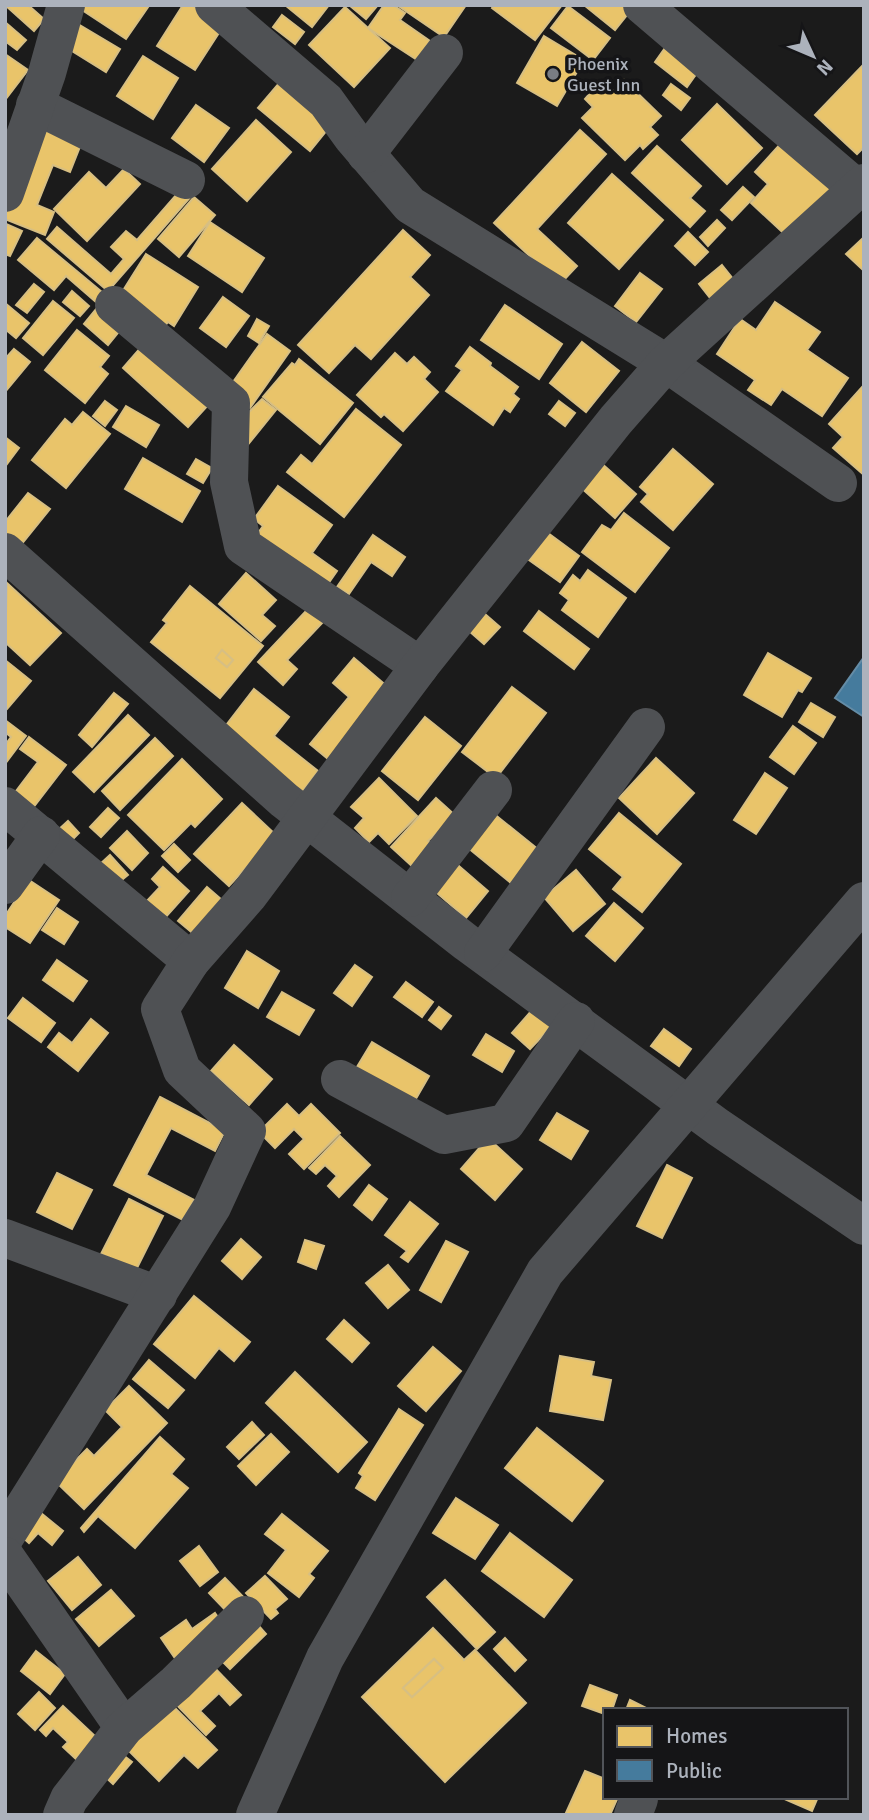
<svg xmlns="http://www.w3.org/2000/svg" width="869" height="1820" font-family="Signika,sans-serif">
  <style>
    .homes { fill: #e9c46a; stroke: #d7bf83; stroke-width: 2; fill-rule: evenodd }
    .public { fill: #457b9d; stroke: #648ca6; stroke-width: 2 }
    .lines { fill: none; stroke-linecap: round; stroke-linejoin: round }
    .minor { stroke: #4f5154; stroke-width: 38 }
    .poi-dot { fill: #797d84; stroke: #151517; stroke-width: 2.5 }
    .labels { text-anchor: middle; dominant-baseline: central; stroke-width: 7; stroke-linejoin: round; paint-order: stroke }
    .poi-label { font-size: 18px; fill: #acb2bc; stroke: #151517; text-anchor: start }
  </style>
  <rect width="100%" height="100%" fill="#1b1b1b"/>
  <!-- homes -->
  <g class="homes">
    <path d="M5,5h23l16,14 -10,12z"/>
    <path d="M81,5h65l2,2 -22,32 -47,-31z"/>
    <path d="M183,5h8l33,20 -29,45 -38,-24z"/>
    <path d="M285,5h44l-17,22z"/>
    <path d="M349,5h29l-12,14z"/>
    <path d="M384,5h9l12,8 -5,7 30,21 -13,19 -49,-32z"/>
    <path d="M397,5h69l-22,32z"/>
    <path d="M494,5h68l-27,35 -43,-32z"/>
    <path d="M584,5h51l-20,25z"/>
    <path d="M568,6l42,32 -17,22 -42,-32z"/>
    <path d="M345,7l45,41 -36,39 -45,-42z"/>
    <path d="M282,15l22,17 -9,12 -22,-17z"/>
    <path d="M73,21l47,28 -14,23 -47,-29z"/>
    <path d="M5,22l21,18 -9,10 -12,-9z"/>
    <path d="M544,36l40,24 -27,46 -40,-23z"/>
    <path d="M665,48l32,25 -10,14 -32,-25z"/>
    <path d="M5,54l23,16 -23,30z"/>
    <path d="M143,56l35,22 -25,41 -36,-23z"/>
    <path d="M864,64v83l-7,7 -42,-39z"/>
    <path d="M624,80l37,36 -11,11 8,8 -15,14 -3,-4 -15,15 -43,-42 11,-11 -8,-8 14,-16 11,10z"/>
    <path d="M281,81l51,43 -22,27 -52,-43z"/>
    <path d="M671,84l19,14 -9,12 -18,-15z"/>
    <path d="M717,104l45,44 -35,36 -45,-44z"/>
    <path d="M196,105l33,23 -25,34 -32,-24z"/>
    <path d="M256,120l35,32 -44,49 -35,-32z"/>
    <path d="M37,121l46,18 -13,33 -17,-7 -16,40 17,7 -9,23 -40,-16v-18z"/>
    <path d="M580,130l26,24 -69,75 40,37 -17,18 -66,-61z"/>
    <path d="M784,140l54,49 -47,51 -40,-37 17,-19 -13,-12z"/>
    <path d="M657,146l44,40 -11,12 15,13 -15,16 -58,-54z"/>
    <path d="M124,169l16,15 -53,57 -33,-32 35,-37 17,16z"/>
    <path d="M612,174l51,46 -44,49 -51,-46z"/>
    <path d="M184,186l9,8 -85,97 -61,-52 10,-12 54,47 13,-15 -13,-12 15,-16 11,9z"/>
    <path d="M743,187l11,10 -22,23 -11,-10z"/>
    <path d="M194,197l21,18 -36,42 -21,-18z"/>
    <path d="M717,220l8,8 -17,18 -8,-9z"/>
    <path d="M210,222l54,36 -22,34 -54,-36z"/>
    <path d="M6,224l16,7 -12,25 -5,-2z"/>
    <path d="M403,230l27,25 -20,22 19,18 -58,64 -16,-14 -26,28 -31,-28z"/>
    <path d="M688,232l20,20 -13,13 -20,-19z"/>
    <path d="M864,237v34l-18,-17z"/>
    <path d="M37,238l66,55 -7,9 -30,-26 -12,14 -36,-30z"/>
    <path d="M146,254l52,33 -24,39 -6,-4 -3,4 -46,-29z"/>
    <path d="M722,265l20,25 -24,18 -19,-24z"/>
    <path d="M640,273l22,16 -26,33 -21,-16z"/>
    <path d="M34,284l10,8 -17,21 -11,-8z"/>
    <path d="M72,291l17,15 -9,10 -17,-14z"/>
    <path d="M223,297l26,19 -23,31 -26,-19z"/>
    <path d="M53,301l21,17 -31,37 -20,-17z"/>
    <path d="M775,302l45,30 -13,18 41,28 -26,38 -40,-27 -11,16 -23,-15 7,-10 -38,-26 23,-35 16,11z"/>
    <path d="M5,303l24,20 -13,15 -11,-9z"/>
    <path d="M505,305l57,39 -23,35 -58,-39z"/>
    <path d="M97,308l24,21 -13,16 -24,-21z"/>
    <path d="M257,319l12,7 -10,17 -11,-7z"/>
    <path d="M77,330l32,26 -9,11 8,7 -23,29 -40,-33z"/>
    <path d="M267,334l23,17 -40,57 -24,-16z"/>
    <path d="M582,342l37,29 -33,41 -36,-29z"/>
    <path d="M143,345l66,59 -21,23 -65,-59z"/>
    <path d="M470,347l21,16 -1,3 28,21 -5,7 6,5 -9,13 -6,-4 -11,17 -47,-34 16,-21 -6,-4z"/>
    <path d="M14,349l16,13 -25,30v-33z"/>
    <path d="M395,353l12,11 7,-7 16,15 -6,7 14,13 -35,39 -19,-17 -3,3 -24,-22z"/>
    <path d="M299,359l54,44 -33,41 -57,-47 29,-34 3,2z"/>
    <path d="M863,386l1,1v88l-31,-27 10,-11 -14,-13z"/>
    <path d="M262,399l14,11 -30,37v-32z"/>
    <path d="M105,401l12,9 -12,16 -12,-10z"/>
    <path d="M559,401l16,12 -10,13 -16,-12z"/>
    <path d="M126,406l33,19 -13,22 -33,-20z"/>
    <path d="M356,409l45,36 -57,72 -57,-45 14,-17 11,9z"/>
    <path d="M83,412l27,22 -44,54 -34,-28 33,-41 7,6z"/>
    <path d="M5,437l14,11 -12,16 -2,-2z"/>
    <path d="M673,449l40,35 -40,46 -32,-28 7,-8 -8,-7z"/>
    <path d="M143,458l57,33 -18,31 -57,-33z"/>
    <path d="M196,459l16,9 -9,15 -16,-9z"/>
    <path d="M600,462l36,32 -21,24 -36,-32z"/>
    <path d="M278,486l54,39 -20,28 25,18 -14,20 -70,-51 10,-14 -9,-7z"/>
    <path d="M28,493l22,16 -30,37 -15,-12v-12z"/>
    <path d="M624,513l45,35 -34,44 -53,-40 20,-27 9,5z"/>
    <path d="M548,533l31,23 -19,26 -31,-22z"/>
    <path d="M373,535l32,22 -13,19 -21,-14 -22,32 -12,-7z"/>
    <path d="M588,570l38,28 -28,39 -36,-27 7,-10 -9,-7 13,-18 7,6z"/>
    <path d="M246,573l30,27 -14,15 13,11 -14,15 -42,-37z"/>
    <path d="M7,583l54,50 -31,32 -25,-23z"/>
    <path d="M190,586l73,60 -43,52 -69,-56 16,-19 -4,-3zM222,650l11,10 -6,7 -11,-9z"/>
    <path d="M308,609l15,13 -36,38 10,9 -14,16 -25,-23z"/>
    <path d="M539,611l50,38 -15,20 -50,-38z"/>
    <path d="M485,614l15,13 -16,17 -15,-13z"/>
    <path d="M222,650l11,10 -6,7 -11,-9z"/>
    <path d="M768,653l43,25 -9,14 -4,-2 -16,27 -38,-22z"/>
    <path d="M354,658l41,35 -61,71 -24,-20 39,-47 -16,-14z"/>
    <path d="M5,660l26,21 -24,28 -2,-1z"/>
    <path d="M512,687l34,26 -50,65 -34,-26z"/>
    <path d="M254,689l35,28 -15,19 44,35 -19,25 -79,-63z"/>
    <path d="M114,693l14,11 -36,43 -13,-12z"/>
    <path d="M811,703l24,14 -12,20 -24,-15z"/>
    <path d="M128,715l21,20 -55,57 -21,-20z"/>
    <path d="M425,717l36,29 -43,54 -36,-29z"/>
    <path d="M5,720l21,16 -21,28v-19l6,-8 -6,-5z"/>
    <path d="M793,726l23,17 -22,31 -24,-17z"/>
    <path d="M29,737l37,28 -34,44 -19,-14 25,-33 -18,-13z"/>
    <path d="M155,738l18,18 -53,54 -18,-19z"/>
    <path d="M656,758l38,35 -37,41 -38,-36z"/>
    <path d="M182,759l40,40 -27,28 -4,-4 -27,27 -36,-35z"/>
    <path d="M765,773l22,15 -31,46 -22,-14z"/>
    <path d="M379,778l38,38 -28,28 -11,-11 -9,9 -14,-14 9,-10 -13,-11z"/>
    <path d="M436,798l22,20 -18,12 -12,11 5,4 -20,22 -22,-20z"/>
    <path d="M242,803l34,32 -47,51 -35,-32z"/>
    <path d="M108,808l11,10 -18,19 -11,-10z"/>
    <path d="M488,809l57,46 -28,33 -56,-46z"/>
    <path d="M619,813l62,51 -39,48 -29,-23 10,-12 -34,-28z"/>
    <path d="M68,821l11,12 -10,10 -12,-12z"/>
    <path d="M127,831l21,22 -16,17 -22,-22z"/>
    <path d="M174,844l16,16 -12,12 -16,-16z"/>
    <path d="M110,855l18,20 -11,9 -18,-19z"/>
    <path d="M452,860l36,31 -22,27 -36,-31z"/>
    <path d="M163,867l26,24 -26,29 -18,-17 15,-16 -8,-8z"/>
    <path d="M576,870l29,34 -32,27 -29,-34z"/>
    <path d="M29,880l30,20 -29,43 -25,-16v-11z"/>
    <path d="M207,887l22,19 -28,34 -23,-19z"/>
    <path d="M614,903l29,25 -28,33 -29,-25z"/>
    <path d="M57,908l21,14 -14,22 -22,-14z"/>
    <path d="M247,951l32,20 -21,37 -33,-20z"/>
    <path d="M57,960l30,21 -14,20 -30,-21z"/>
    <path d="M355,965l17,12 -20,29 -18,-13z"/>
    <path d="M406,982l27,20 -11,15 -28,-20z"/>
    <path d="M282,992l32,18 -15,25 -32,-18z"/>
    <path d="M23,998l32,25 -14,19 -33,-24z"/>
    <path d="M439,1007l12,9 -10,13 -12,-9z"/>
    <path d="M533,1009l19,17 -22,23 -18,-16z"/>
    <path d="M91,1019l17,14 -30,38 -30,-24 11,-14 13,10z"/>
    <path d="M664,1029l27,20 -12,17 -28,-20z"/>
    <path d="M486,1034l28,17 -12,21 -29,-17z"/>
    <path d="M372,1042l57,34 -15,26 -57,-35z"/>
    <path d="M234,1045l38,34 -23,26 -38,-34z"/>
    <path d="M160,1097l65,34 -10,20 -44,-23 -25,47 48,25 -11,20 -69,-35z"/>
    <path d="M287,1104l12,12 12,-12 29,29 -36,36 -15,-15 15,-15 -10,-10 -19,19 -16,-16z"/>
    <path d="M557,1113l31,18 -17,28 -31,-19z"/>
    <path d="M340,1136l30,29 -31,32 -11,-11 9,-10 -12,-11 -9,9 -7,-6z"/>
    <path d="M488,1138l34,31 -27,31 -34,-31z"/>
    <path d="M667,1165l25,13 -30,60 -25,-12z"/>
    <path d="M57,1173l35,17 -20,39 -35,-17z"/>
    <path d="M369,1185l18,14 -15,21 -18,-15z"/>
    <path d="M129,1199l34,17 -27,54 -35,-16z"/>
    <path d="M410,1202l28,22 -30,38 -7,-5 6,-6 -22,-16z"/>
    <path d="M241,1239l20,18 -19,22 -20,-18z"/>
    <path d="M305,1240l19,6 -8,23 -18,-7z"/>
    <path d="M446,1241l22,11 -27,50 -21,-12z"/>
    <path d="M388,1265l21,25 -21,18 -22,-25z"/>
    <path d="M194,1296l56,46 -16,19 -15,-13 -24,30 -41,-34z"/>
    <path d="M344,1320l25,23 -17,19 -25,-23z"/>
    <path d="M433,1347l28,24 -35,40 -28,-25z"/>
    <path d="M560,1356l34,6 -3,14 20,4 -8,40 -53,-9z"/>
    <path d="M149,1360l35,30 -16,18 -35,-29z"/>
    <path d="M295,1372l72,70 -29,30 -72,-69z"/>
    <path d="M129,1386l38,37 -83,86 -29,-28 32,-32 7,7 28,-29 -17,-17z"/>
    <path d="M399,1409l24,16 -48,75 -19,-12 7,-12 -4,-3z"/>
    <path d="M252,1422l12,13 -25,24 -12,-12z"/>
    <path d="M537,1428l66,53 -31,40 -67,-53z"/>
    <path d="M271,1434l18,18 -33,33 -18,-19z"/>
    <path d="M160,1437l24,22 -13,15 17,14 -53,60 -37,-32 -14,16 -3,-4z"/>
    <path d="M456,1498l42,27 -23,34 -42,-26z"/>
    <path d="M41,1513l22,18 -11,14 -14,-12 -9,10 -8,-7z"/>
    <path d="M282,1514l46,37 -19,23 5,4 -15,19 -31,-24 18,-23 -21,-16z"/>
    <path d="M510,1533l62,47 -28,37 -62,-46z"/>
    <path d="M199,1546l19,26 -18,14 -20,-25z"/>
    <path d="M78,1557l23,28 -29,25 -24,-29z"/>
    <path d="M265,1576l22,23 -12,10 3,4 -7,6 -25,-26z"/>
    <path d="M225,1578l25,26 -16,15 -25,-26z"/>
    <path d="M445,1580l50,52 -18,17 -50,-52z"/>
    <path d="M111,1590l23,26 -35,30 -23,-27z"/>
    <path d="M215,1613l12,17 -48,34 -18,-26 25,-18 6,9z"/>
    <path d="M251,1617l15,17 -36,35 -16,-16z"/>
    <path d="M433,1628l31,32 11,-10 51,53 -81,79 -83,-85zM434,1659l9,9 -31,29 -9,-9z"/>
    <path d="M505,1638l21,22 -11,11 -21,-22z"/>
    <path d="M36,1651l29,23 -15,20 -29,-23z"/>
    <path d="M206,1659l35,36 -11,10 -11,-12 -19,18 15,15 -9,9 -38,-39z"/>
    <path d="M434,1659l9,9 -31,29 -9,-9z"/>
    <path d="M590,1685l27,10 -5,15h-7v4l-23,-8z"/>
    <path d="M39,1692l16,16 -20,22 -17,-16z"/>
    <path d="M167,1700l50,50 -19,18 -14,-13 -25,26 -36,-36z"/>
    <path d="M630,1700l20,10h-24z"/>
    <path d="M63,1706l33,31 -20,22 -13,-12 5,-5 -15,-14 -7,8 -6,-6z"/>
    <path d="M119,1752l13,10 -19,22 -12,-11z"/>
    <path d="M585,1771l20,8v18h13l-8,18h-45z"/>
    <path d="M780,1797h38l-6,14z"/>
  </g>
  <!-- public -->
  <path class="public" d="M864,657v60l-29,-19z"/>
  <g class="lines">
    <!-- minor -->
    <g class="minor">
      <path d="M214,5l112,96 26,36 58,68 256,158 172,120"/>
      <path d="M642,5l216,184"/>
      <path d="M35,105l151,75"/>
      <path d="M366,154l78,-101"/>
      <path d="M5,193l42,-120 19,-68"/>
      <path d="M114,305l117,98 -2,79 14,64 177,120"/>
      <path d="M5,552l279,248 183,143 251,184 146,99"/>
      <path d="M5,806l186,155"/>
      <path d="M5,885l36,-50"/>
      <path d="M410,898l83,-108"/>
      <path d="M483,953l163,-226"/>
      <path d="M340,1079l104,56 62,-12 70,-102"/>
      <path d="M5,1238l153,57"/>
      <path d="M5,1537l207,-330 35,-76 -65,-61 -22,-61 31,-48 57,-65 172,-230 196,-246 50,-57 198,-180"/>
      <path d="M5,1556l119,172"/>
      <path d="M62,1815l7,-16 55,-71 52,-45 69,-68"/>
      <path d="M255,1815l70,-157 220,-386 319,-371"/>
      <path d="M633,1815l6,-16"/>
    </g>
  </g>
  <!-- markers -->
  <circle class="poi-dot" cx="553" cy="74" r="7"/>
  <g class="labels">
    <!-- poi labels -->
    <g class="poi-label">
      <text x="567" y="64">Phoenix<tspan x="567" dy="21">Guest Inn</tspan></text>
    </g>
  </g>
  <!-- border -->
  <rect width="869" height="1820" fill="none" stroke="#acb2bc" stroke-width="14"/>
  <!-- legend -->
  <rect x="603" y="1708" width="245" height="91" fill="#151517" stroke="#515459" stroke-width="2"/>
  <rect x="617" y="1726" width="35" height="21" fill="#e9c46a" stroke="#515459" stroke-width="2"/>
  <text x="666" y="1743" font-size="21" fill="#acb2bc">Homes</text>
  <rect x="617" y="1760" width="35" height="21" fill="#457b9d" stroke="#515459" stroke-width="2"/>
  <text x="666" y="1778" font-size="21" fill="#acb2bc">Public</text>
  <!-- north arrow -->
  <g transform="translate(813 56) rotate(134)" stroke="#151517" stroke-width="5" paint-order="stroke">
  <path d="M0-5L12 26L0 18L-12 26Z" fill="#acb2bc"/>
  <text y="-10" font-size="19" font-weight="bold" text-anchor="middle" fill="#acb2bc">N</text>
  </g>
</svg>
